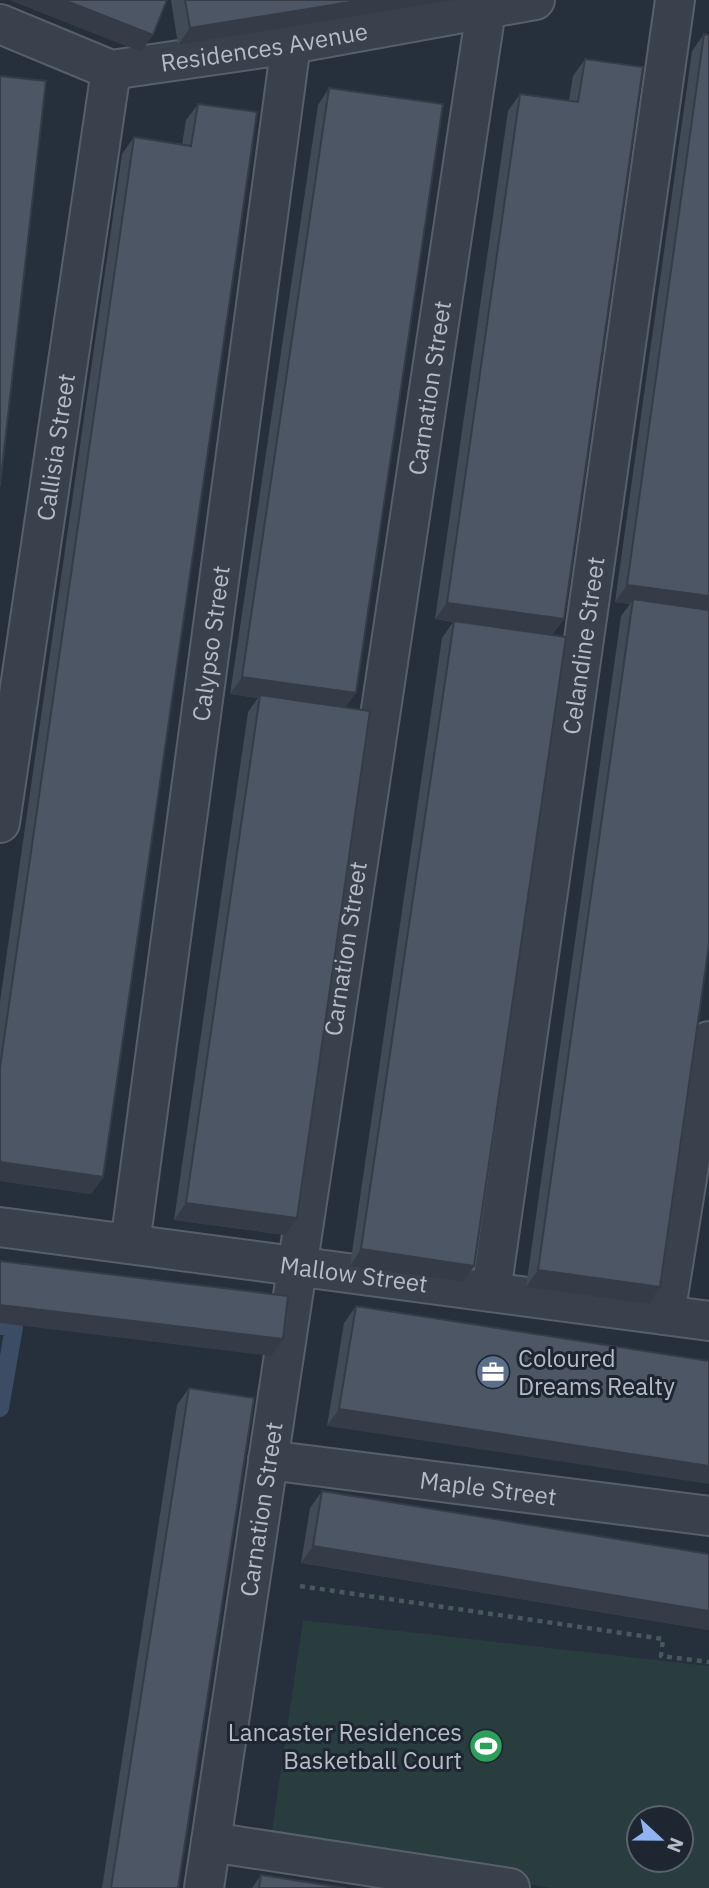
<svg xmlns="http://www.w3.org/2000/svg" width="709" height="1888" font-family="'IBM Plex Sans',sans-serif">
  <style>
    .green { fill: #293c3e; fill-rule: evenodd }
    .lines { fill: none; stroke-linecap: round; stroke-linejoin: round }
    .stream { stroke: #3c4c64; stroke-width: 18 }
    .minor-casing { stroke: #575f6b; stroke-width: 42 }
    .path { stroke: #47595d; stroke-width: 4.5; stroke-dasharray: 5 5; stroke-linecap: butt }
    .minor { stroke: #39414d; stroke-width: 38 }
    .wall { fill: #414a57 }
    .shaded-wall { fill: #353c47 }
    .building { fill: #4c5665; stroke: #353c47; stroke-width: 2 }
    .labels { text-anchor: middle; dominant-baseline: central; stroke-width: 6; stroke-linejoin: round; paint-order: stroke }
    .street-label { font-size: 24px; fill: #b5bcc8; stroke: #1e2632 }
    .poi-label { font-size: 24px; fill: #b5bcc8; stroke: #1e2632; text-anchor: start }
  </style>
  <rect width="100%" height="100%" fill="#262f3c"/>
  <!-- green -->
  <path class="green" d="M303,1620l406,46v222h-158l-280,-50zM639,1818h42v42h-42z"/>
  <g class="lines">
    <!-- stream -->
    <path class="stream" d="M0,1326l14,1 -14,81"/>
    <!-- minor casing -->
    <g class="minor-casing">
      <g id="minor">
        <path id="s1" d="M0,24l111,46 180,-26 244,-44"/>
        <path id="s2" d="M0,823l111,-753"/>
        <path id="s3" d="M0,1227l709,94"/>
        <path id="s4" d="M130,1244l161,-1200"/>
        <path id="s5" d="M491,1292l184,-1292"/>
        <path d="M665,1315l44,-274"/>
        <path id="s6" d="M268,1460l441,56"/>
        <path d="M211,1842l299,46"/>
        <path id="s7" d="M204,1888l282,-1878"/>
      </g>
    </g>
    <!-- path -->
    <path class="path" d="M300,1586l363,53 -2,17 48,6"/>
    <!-- minor -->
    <use href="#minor" class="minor"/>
  </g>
  <!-- wall -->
  <g class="wall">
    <path d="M171,0h284l-277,45z"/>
    <path d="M704,34l-44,1253 -11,17 -123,-17 95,-671 9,-12 -15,-2 77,-551z"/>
    <path d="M585,59l-21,560 -12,16 -78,631 -11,16 -113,-16 92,-628 11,-16 -18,-3 73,-508 12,-17 49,6 4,-24z"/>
    <path d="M329,88l17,620 -61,527 -111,-15 74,-508 10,-14 -28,-4 88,-589z"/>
    <path d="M198,104l-95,1073 -12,17 -91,-13v-180l122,-847 12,-17 48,8 4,-25z"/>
    <path d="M356,1306l353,55 -382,65 17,-103z"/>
    <path d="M189,1388l-11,500h-76l75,-483z"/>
    <path d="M322,1491l387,63v76l-408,-67 9,-55z"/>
    <path d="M261,1875l84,13h-93z"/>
  </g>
  <!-- shaded-wall -->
  <g class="shaded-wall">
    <path d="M9,0h55l89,35 -12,17z"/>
    <path d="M363,0h92l-277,45 12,-17z"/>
    <path d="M627,585l82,11v19l-76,-16 -3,5 -15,-2z"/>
    <path d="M447,603l117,16 -12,16 -117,-16z"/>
    <path d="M242,677l114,16 -12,17 -84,-15 -2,3 -28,-4z"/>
    <path d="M0,1162l103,15 -12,17 -91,-13z"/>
    <path d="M186,1203l111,15 -12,17 -111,-15z"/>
    <path d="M361,1249l113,17 -11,16 -113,-16z"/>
    <path d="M538,1270l122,17 -11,17 -123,-17z"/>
    <path d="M0,1305l283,34 -12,17 -271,-33z"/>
    <path d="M339,1409l370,57v18l-382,-58z"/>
    <path d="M313,1546l396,65v19l-408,-67z"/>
  </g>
  <!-- building -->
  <g class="building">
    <path d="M64,0h103l-14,35z"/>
    <path d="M185,0h178l-173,28z"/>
    <path d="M704,34l5,1v561l-82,-11z"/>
    <path d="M585,59l58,8 -79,552 -117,-16 73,-509 58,8z"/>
    <path d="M0,76l46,5 -46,405z"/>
    <path d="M329,88l114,16 -87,589 -114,-16z"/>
    <path d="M198,104l59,8 -154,1065 -103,-15v-95l134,-930 57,9z"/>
    <path d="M633,599l76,11v335l-49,342 -122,-17z"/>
    <path d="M454,621l112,16 -92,629 -113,-17z"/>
    <path d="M260,695l110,16 -73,507 -111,-15z"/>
    <path d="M0,1261l288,35 -5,43 -283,-34z"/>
    <path d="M356,1306l353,55v105l-370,-57z"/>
    <path d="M189,1388l65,10 -76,490h-67z"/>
    <path d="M322,1491l387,63v57l-396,-65z"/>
    <path d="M261,1875l84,13h-86z"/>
  </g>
  <!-- icons -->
  <defs>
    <g id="office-disc" transform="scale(1.75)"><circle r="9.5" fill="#5c6f8a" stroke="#1e2632"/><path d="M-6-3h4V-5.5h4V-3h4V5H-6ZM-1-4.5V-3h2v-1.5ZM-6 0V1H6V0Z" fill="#fff"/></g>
    <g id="stadium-disc" transform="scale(1.75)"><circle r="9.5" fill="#2e9e5b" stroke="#1e2632"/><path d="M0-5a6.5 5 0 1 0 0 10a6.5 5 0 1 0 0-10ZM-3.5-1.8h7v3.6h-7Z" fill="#fff"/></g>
  </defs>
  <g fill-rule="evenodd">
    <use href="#office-disc" x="493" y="1372"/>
    <use href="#stadium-disc" x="486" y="1746"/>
  </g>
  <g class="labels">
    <!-- street labels -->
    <g class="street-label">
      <text stroke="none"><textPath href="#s1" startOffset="275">Residences Avenue</textPath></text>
      <text stroke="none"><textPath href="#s7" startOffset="1517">Carnation Street</textPath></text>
      <text stroke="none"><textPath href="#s2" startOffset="380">Callisia Street</textPath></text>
      <text stroke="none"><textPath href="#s4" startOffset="606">Calypso Street</textPath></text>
      <text stroke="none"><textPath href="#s5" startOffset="653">Celandine Street</textPath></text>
      <text stroke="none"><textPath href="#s7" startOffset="950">Carnation Street</textPath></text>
      <text stroke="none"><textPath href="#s3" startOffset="357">Mallow Street</textPath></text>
      <text stroke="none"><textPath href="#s6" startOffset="222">Maple Street</textPath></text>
      <text stroke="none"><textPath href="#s7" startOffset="383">Carnation Street</textPath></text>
    </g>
    <!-- poi labels -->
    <g class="poi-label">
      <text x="518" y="1358">Coloured<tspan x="518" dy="28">Dreams Realty</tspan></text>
      <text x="462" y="1732" text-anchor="end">Lancaster Residences<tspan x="462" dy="28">Basketball Court</tspan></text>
    </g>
  </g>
  <!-- north arrow -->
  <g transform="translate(660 1839) rotate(112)"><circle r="33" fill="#1e2632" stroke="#5a626e" stroke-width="2"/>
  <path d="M0-5L12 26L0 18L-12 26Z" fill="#91b3f1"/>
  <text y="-10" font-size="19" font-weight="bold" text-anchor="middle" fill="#b5bcc8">N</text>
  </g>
</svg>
